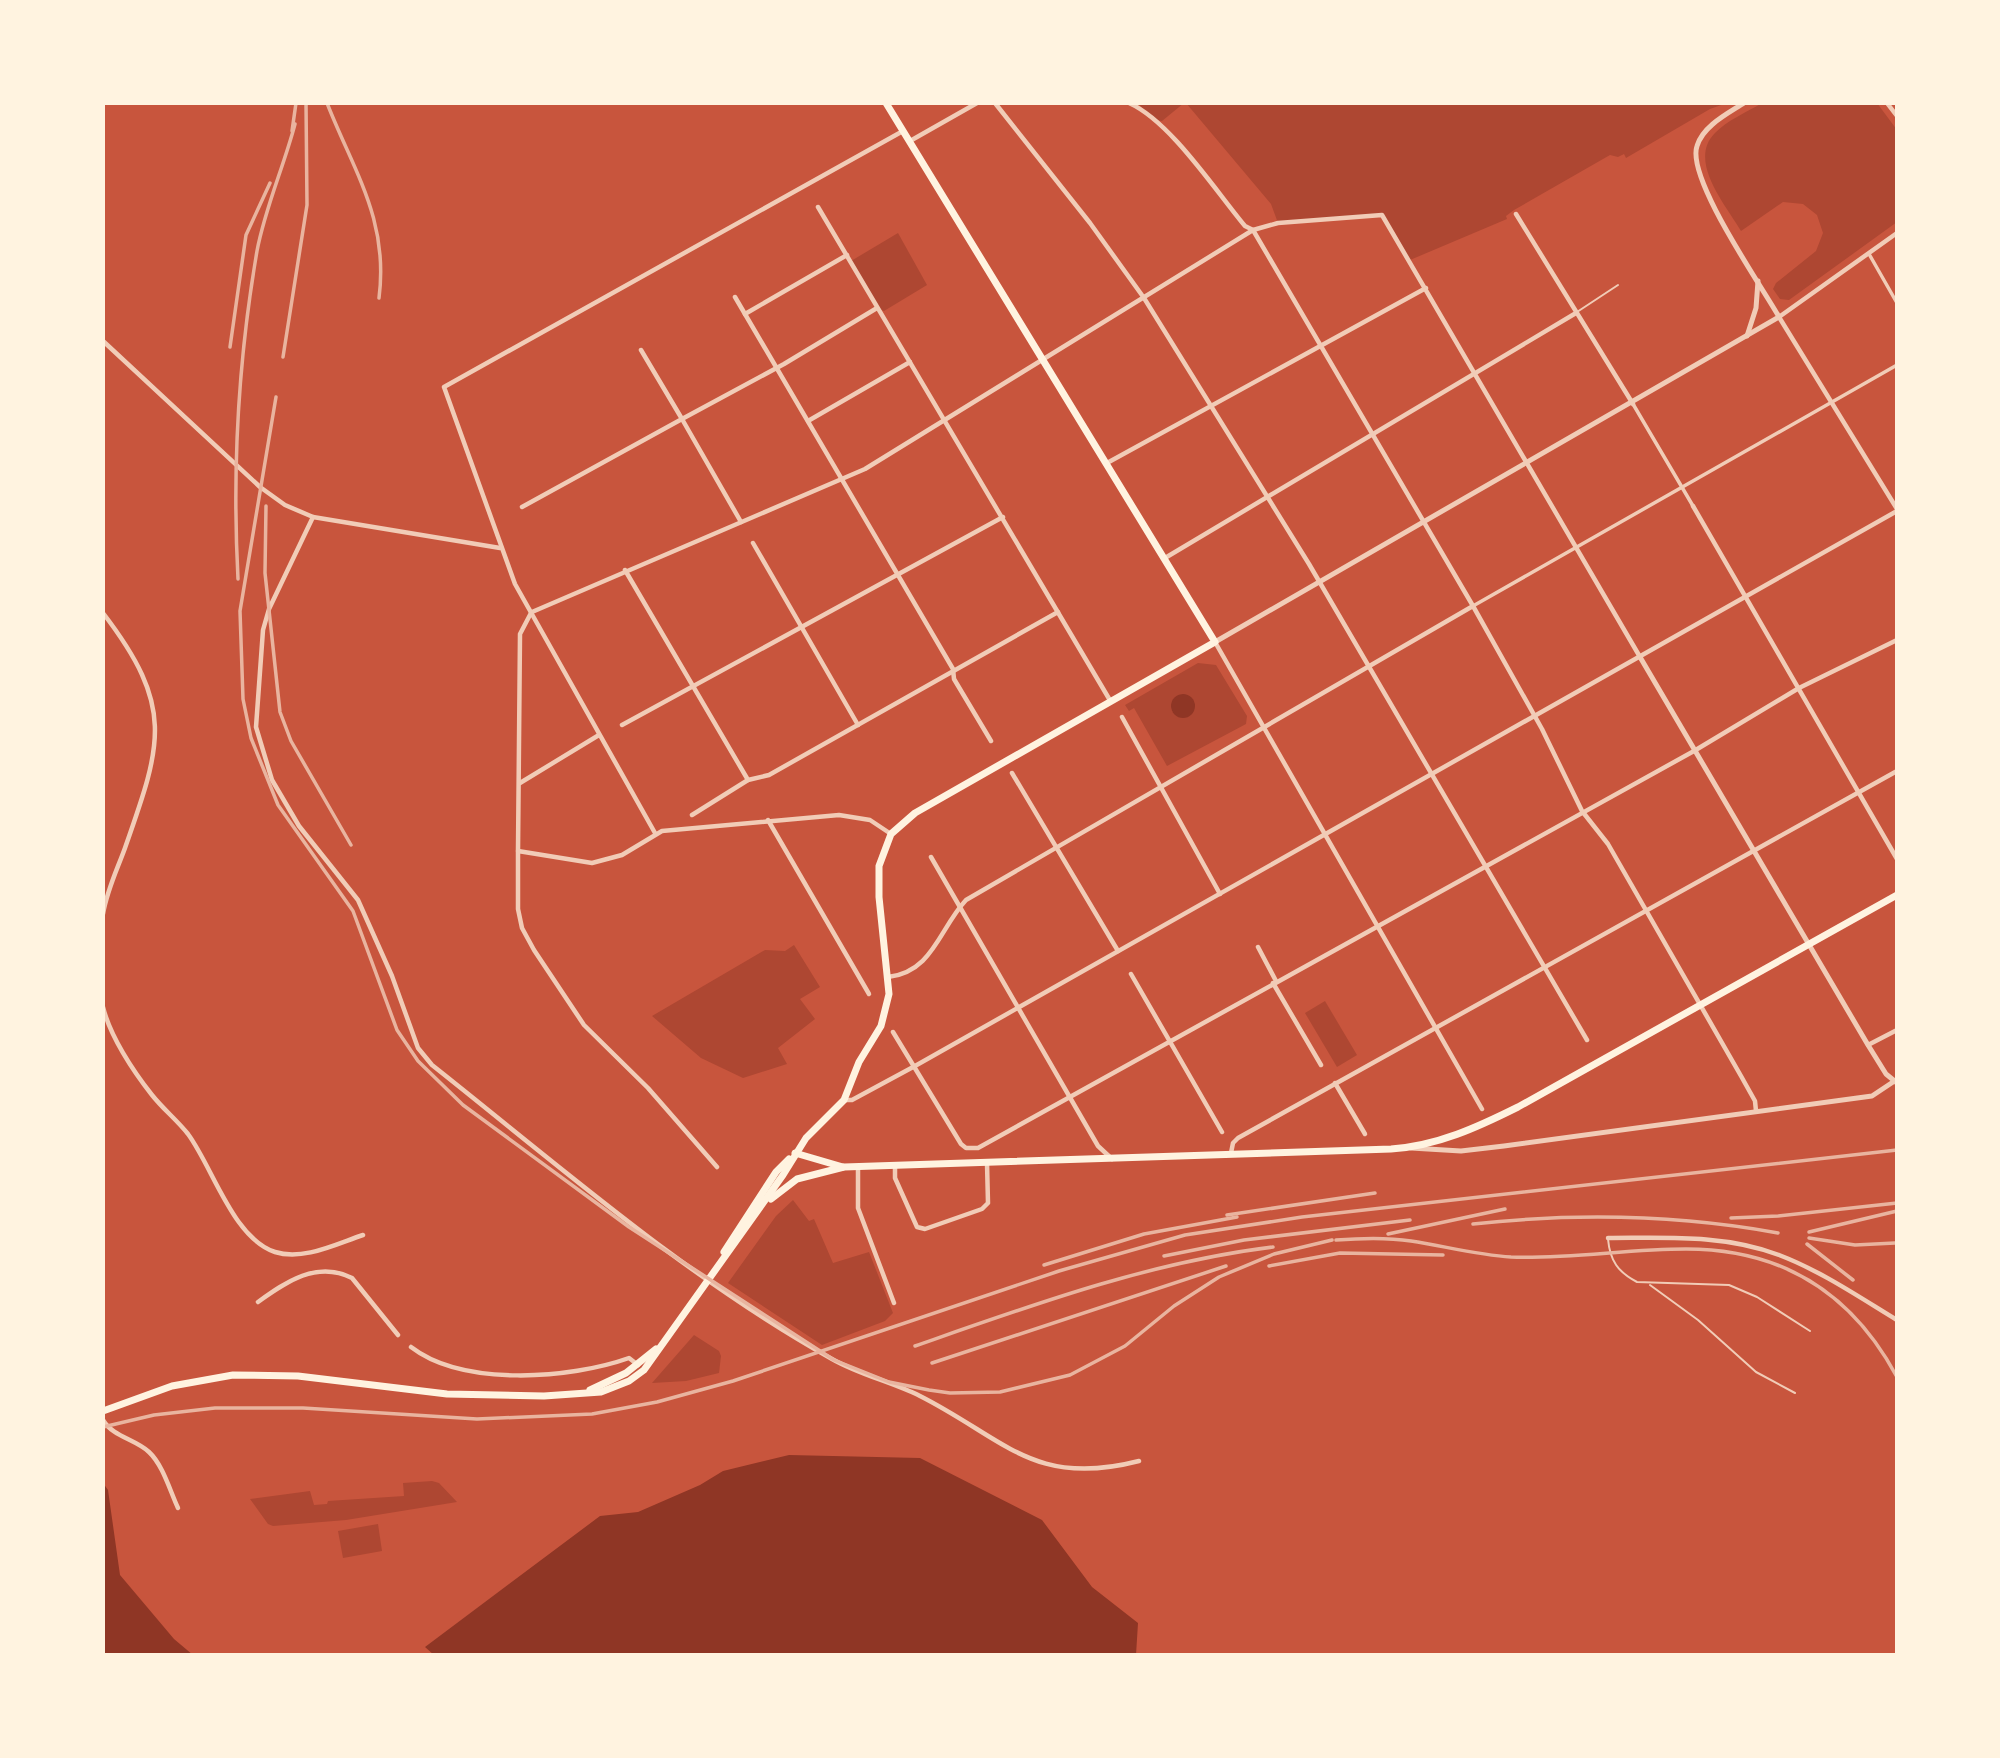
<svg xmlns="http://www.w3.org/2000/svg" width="2000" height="1758" font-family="'Libre Baskerville',serif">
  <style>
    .green { fill: #ae4732; fill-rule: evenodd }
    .water { fill: #8f3625 }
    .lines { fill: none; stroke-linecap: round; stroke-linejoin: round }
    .service { stroke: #f1ccb7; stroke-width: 2 }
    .pedestrian { stroke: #f1ccb7; stroke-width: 3.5 }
    .minor { stroke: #f1ccb7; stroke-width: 4.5 }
    .tertiary { stroke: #f1ccb7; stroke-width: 5 }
    .primary { stroke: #fff3e0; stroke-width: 7 }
    .rail { stroke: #e9b49f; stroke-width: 3.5 }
  </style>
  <rect width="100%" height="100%" fill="#c8553d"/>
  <!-- green -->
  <g class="green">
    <path d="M1137,103h47l-22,18 -7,-1z"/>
    <path d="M1186,103h541l-17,6 -84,49 -2,-4 -6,3 -8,-2 -96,55 -8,6 1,3 -97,41 -28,-45 -104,8 -7,-19z"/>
    <path d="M1762,103h115l20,27v92l-108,78 -9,-1 -7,-10 3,-6 40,-32 7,-18 -6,-18 -14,-11 -20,-2 -42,29c-15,-26 -54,-70 -26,-98 11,-12 32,-21 47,-30z"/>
    <path d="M898,233l29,52 -43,26 -7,-3 -26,-47z"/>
    <path d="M1198,663l18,2 31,51 -1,8 -79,42 -33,-58 -5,3 -4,-6zM1181,694l10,4 2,14h-21l-1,-8z"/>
    <path d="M794,945l26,42 -20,12 15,20 -37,29 9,16 -44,14 -42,-20 -49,-42 113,-66 20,1z"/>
    <path d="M1325,1001l32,54 -20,12 -32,-54z"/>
    <path d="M793,1200l16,21 5,-2 19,44 36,-11 24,61 -8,8 -63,24 -94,-62 48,-67z"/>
    <path d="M694,1335l25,16 2,5 -2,17 -33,8 -34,2z"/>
    <path d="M432,1481l7,2 18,19 -111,18 -73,6 -5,-2 -18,-25 60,-8 4,14 13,-1 1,-3 76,-5 -1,-13z"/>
    <path d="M378,1524l4,27 -39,7 -5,-27z"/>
  </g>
  <!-- water -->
  <g class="water">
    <circle cx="1183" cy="706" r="12"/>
    <path d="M789,1455l131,3 122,62 50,67 46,36 -2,32h-702l-9,-8 175,-131 38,-4 62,-27 23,-14z"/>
    <path d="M103,1483l5,7 12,85 54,64 19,16h-90z"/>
  </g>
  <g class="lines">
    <!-- service -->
    <g class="service">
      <path d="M1577,312l41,-27"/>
      <path d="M1608,1239c2,22 10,33 29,43l92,3 28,12 53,34"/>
      <path d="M1650,1285l48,35 58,52 39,21"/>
    </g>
    <!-- pedestrian -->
    <g class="pedestrian">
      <path d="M1869,254l28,49"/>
      <path d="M1633,404l60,102"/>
      <path d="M1473,606l424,-241"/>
    </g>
    <!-- minor -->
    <g class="minor">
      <path d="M995,103l95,120 54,75 165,266 278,476"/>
      <path d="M1129,103c41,18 86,87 116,123l8,4 220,376 69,123 40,82 26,33 133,232 14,25 1,10"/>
      <path d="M1887,103l10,13"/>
      <path d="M910,141l67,-38"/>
      <path d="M818,207l293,495"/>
      <path d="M1516,214l117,190"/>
      <path d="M1897,233l-118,84 118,192"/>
      <path d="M735,297l218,372 1,10 37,62"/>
      <path d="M745,314l102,-59"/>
      <path d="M103,341l157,146 25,18 28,12 187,31"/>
      <path d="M808,421l102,-59"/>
      <path d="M1107,463l319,-175"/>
      <path d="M1693,506l204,353"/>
      <path d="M522,507l160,-88 -41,-69"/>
      <path d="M313,517l-44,92 -6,21 -7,97 16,53 27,46 59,74 34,76 26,72 14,17c130,103 255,213 400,294 28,16 60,23 88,37 85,43 114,92 219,65"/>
      <path d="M741,522l-59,-103 102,-55 93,-56"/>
      <path d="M753,543l105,182"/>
      <path d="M1165,558l411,-245"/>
      <path d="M625,570l123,210"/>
      <path d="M532,612l333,-143 388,-239 25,-7 104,-8 258,442"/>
      <path d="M103,613c72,94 59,130 22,235 -8,22 -18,42 -22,66"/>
      <path d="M1215,642l267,467"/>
      <path d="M1122,717l98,177"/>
      <path d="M622,725l381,-208"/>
      <path d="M1012,773l106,178"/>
      <path d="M520,783l79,-48"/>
      <path d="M692,815l56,-35 21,-5 289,-163"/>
      <path d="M768,820l101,174"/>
      <path d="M655,833l-140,-249 -71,-197 459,-256"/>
      <path d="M518,851l2,-217 11,-21"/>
      <path d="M931,857l167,289 14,13"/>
      <path d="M1258,947l18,34"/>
      <path d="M1131,974l91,158"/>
      <path d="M888,977c45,-5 51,-48 78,-77l507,-294"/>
      <path d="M1273,983l48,82"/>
      <path d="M103,1007c7,29 30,64 49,88 11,14 25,25 36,39 25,34 45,104 87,118 28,9 61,-8 88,-17"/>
      <path d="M893,1032l68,112 5,4h12l716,-397 105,-63 98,-48"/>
      <path d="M1868,1045l29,-15"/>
      <path d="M1335,1083l30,51"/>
      <path d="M845,1100h7l63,-34 982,-555"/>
      <path d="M1231,1153l2,-10 5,-5 659,-367"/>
      <path d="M895,1166v12l22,49 8,2 57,-20 6,-6 -1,-40"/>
      <path d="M717,1167l-69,-79 -64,-63 -50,-75 -12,-22 -4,-19v-58l74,12 30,-8 40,-24 177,-16 31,5 21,14"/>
      <path d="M858,1167v41l36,95"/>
      <path d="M1608,1238c57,0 116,-4 171,17 42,16 80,42 118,65"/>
      <path d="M258,1302c28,-20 59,-42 94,-24l46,57"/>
      <path d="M411,1347c52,40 159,32 218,11l9,7"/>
      <path d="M103,1420c10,17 32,19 46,32 14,13 21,39 29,56"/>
    </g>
    <!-- tertiary -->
    <g class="tertiary">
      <path d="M1747,336l9,-28 2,-27"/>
      <path d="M1215,642l564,-325c-18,-32 -93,-139 -82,-171 6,-20 30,-32 47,-43"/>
      <path d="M1640,657l228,388 18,29 11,9"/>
      <path d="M1411,1148l50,3 43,-5 368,-50 21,-14"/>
    </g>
    <!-- primary -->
    <g class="primary">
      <path d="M795,1153l48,14"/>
      <path d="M771,1199l26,-20 47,-12 547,-18c46,-3 87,-22 127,-42l379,-212"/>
      <path d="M724,1252l52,-80 13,-13"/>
      <path d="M590,1390l36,-17 30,-24"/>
      <path d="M103,1411l69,-25 61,-11 65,1 149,18 97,2 57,-4 28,-11 15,-11 139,-195 23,-37 38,-38 15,-38 22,-36 8,-32 -10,-97v-31l12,-32 24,-21 300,-171 -329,-539"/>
    </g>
    <!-- rail -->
    <g class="rail">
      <path d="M327,103c27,69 62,117 52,195"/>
      <path d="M292,131l4,-28"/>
      <path d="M230,347l16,-112 24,-52"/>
      <path d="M283,357l24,-152 -1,-102"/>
      <path d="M276,397l-36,214 3,88 8,39 27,67 75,106 44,119 21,31 45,44 166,122 205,133 55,22 40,8 21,3 50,-1 70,-17 55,-29 49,-40 45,-29 55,-23 58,-14"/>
      <path d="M266,506l-1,67 15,139 11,29 60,104"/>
      <path d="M238,579c-6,-112 0,-218 19,-328 8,-43 27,-85 38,-127"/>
      <path d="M1227,1215l148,-22"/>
      <path d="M1731,1218l47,-2 119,-13"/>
      <path d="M1473,1224c101,-11 206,-9 305,9"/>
      <path d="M1809,1232l88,-21"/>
      <path d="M1388,1234l117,-25"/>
      <path d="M1809,1238l46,7 40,-2"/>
      <path d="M1336,1240c25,-2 50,-3 75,1 33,5 66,14 100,16 59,2 116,-8 175,-8 96,0 166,44 211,128"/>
      <path d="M1807,1244l46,36"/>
      <path d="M1164,1256l80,-16 166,-20"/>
      <path d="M1044,1265l100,-31 93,-17"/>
      <path d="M1269,1266l71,-13 103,2"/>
      <path d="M915,1346c117,-41 235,-84 358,-99"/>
      <path d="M932,1363l294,-97"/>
      <path d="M103,1427l51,-12 61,-7h88l174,11 115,-5 65,-12 76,-21 326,-110 126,-36 117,-18 595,-67"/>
    </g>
  </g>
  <!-- border -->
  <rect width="2000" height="1758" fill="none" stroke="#fff3e0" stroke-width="210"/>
</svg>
